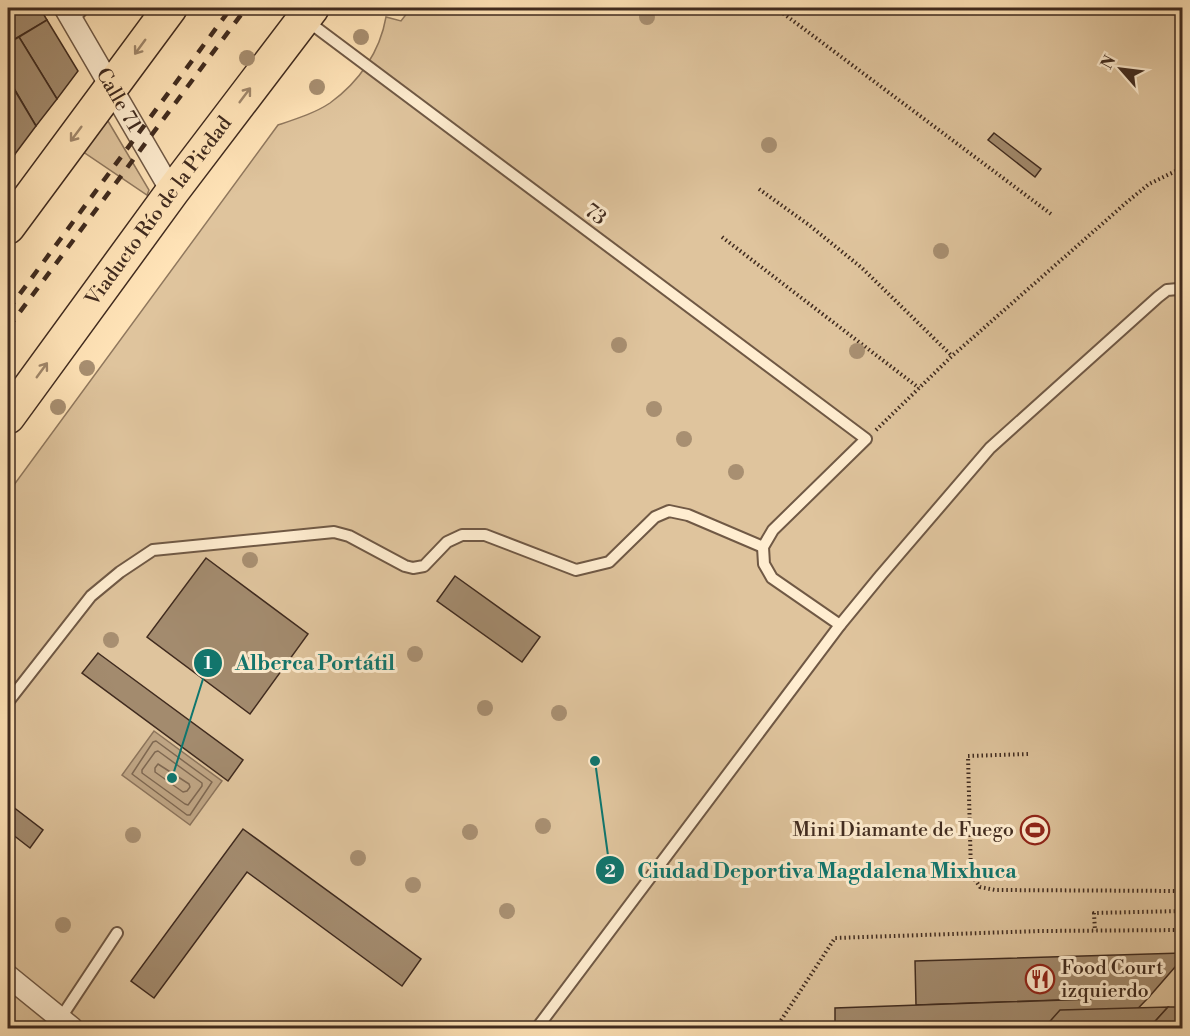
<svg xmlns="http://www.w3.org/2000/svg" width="1190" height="1036" font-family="'Libre Bodoni',serif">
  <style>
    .green { fill: #dfc49d; stroke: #90785e; stroke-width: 1.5 }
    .water { fill: #bea483; stroke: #8c745b; stroke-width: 1.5 }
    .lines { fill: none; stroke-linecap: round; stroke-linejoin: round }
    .shore { stroke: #7f6851; stroke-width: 1.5 }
    .building { fill: #a38b6e; stroke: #402b1f; stroke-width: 1.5 }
    .service-casing { stroke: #705945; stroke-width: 14 }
    .minor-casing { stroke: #705945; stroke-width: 24 }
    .primary-casing { stroke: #402b1f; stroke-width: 36 }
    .path { stroke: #402b1f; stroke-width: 4; stroke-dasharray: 1.5 3; stroke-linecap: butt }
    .service { stroke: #ffedd0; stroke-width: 10 }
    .minor { stroke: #ffedd0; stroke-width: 21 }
    .primary { stroke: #ffe3b7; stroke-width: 33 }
    .rail { stroke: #402b1f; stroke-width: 4.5; stroke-dasharray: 10 10; stroke-linecap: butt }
    .tree { fill: #a88f71 }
    .oneway { stroke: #a0876b }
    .labels { text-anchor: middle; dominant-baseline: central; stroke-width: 6; stroke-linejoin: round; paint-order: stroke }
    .street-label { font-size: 20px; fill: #402b1f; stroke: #ffedd0 }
    .poi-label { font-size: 20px; fill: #402b1f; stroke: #ffedd0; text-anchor: end }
    .leader { fill: none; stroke: #0f766e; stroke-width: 2 }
    .callout-dot { fill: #0f766e; stroke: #ffedd0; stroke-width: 2 }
    .mark-label { font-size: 18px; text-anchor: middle; font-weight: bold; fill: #fff }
    .callout-label { font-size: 21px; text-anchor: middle; font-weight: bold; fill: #0f766e; stroke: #ffedd0; stroke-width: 6; stroke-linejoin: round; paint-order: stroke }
  </style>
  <rect width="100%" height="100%" fill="#ffe3b7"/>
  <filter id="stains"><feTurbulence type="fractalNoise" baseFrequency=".00333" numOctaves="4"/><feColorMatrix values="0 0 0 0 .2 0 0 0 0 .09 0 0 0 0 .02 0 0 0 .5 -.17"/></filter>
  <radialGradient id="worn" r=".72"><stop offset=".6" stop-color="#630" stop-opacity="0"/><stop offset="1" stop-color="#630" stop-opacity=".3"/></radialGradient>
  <!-- green -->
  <g class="green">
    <path d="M411,8h771v1020h-1174v-535l270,-368c18,-6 37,-12 52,-22 29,-21 50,-51 56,-86l15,4z"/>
    <path d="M105,116l44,74 -2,5 -68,-46z"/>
  </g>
  <!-- water -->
  <path class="water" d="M154,731l68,50 -32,44 -68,-50z"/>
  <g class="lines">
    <!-- shore -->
    <g class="shore">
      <path d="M156,741l56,41 -22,33h-3l-55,-41 21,-32z"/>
      <path d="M158,751l44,32v3l-14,19 -3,-1 -43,-31v-3l13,-18z"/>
      <path d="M158,764l31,20 1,3 -3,4 -4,1 -28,-20v-4z"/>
    </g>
  </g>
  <!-- building -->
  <g class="building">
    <path d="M8,8h32l7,12 -39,23z"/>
    <path d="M47,20l31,51 -21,28 -38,-62z"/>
    <path d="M19,37l38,62 -21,27 -28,-48v-35z"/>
    <path d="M8,79l28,47 -21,28 -7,-13z"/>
    <path d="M994,133l47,36 -6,8 -47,-37z"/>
    <path d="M8,141l7,13 -7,10z"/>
    <path d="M206,558l102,76 -58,80 -103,-77z"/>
    <path d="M455,576l85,61 -18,25 -85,-61z"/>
    <path d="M98,653l145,107 -15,21 -146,-108z"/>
    <path d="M8,803l35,27 -13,18 -22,-17z"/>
    <path d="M243,829l178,130 -19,27 -155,-114 -93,126 -23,-17z"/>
    <path d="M1182,953v6l-33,38 -233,8 -1,-44z"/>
    <path d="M1149,997l-30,31h-284v-20z"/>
    <path d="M1168,1007l-19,21h-105l16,-18z"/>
    <path d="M1168,1007h14v21h-33z"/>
  </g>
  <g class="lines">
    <!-- service casing -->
    <g class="service-casing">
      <g id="service">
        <path d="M72,20l12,-12"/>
        <path d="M306,20l560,419 -93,91 -10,17 1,17 8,14 68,47"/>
        <path d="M8,702l83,-106 29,-24 33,-22 181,-18 15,4 56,30 8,2 11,-2 23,-24 15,-7h23l91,35 33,-8 46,-45 14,-6 19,4 75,32"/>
        <path d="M60,1019l57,-86"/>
        <path d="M537,1028l303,-403 41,-50 109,-127 168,-151 9,-7 11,-1 4,2"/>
      </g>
    </g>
    <!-- minor casing -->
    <g class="minor-casing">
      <g id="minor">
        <path id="s1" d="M65,8l107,184"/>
        <path d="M8,976l64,52"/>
      </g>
    </g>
    <!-- primary casing -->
    <g class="primary-casing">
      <g id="primary">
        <path d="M8,227l162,-219"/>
        <path id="s2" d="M8,417l164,-225 140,-184"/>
      </g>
    </g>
    <!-- path -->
    <g class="path">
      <path d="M776,8l275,206"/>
      <path d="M759,189l50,36 53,43 90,88"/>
      <path d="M722,237l197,151"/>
      <path d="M876,430l76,-74 175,-154 22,-18 33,-16"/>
      <path d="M1028,754l-60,2 3,118 9,13 15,3 187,1v20l-88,2 1,18"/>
      <path d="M776,1028l59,-90 205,-7 142,-1"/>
    </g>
    <!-- service -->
    <use href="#service" class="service"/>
    <!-- minor -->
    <use href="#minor" class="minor"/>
    <!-- primary -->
    <use href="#primary" class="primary"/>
    <!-- rail -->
    <g class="rail">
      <path d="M8,310l223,-302"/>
      <path d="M8,328l238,-320"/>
    </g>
  </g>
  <!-- trees -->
  <g class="tree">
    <circle cx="647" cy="17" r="8"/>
    <circle cx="361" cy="37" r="8"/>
    <circle cx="247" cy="58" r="8"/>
    <circle cx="317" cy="87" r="8"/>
    <circle cx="769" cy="145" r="8"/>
    <circle cx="941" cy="251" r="8"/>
    <circle cx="619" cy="345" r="8"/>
    <circle cx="857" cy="351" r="8"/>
    <circle cx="87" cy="368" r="8"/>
    <circle cx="58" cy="407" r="8"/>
    <circle cx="654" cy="409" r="8"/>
    <circle cx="684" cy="439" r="8"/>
    <circle cx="736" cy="472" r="8"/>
    <circle cx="250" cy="560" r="8"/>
    <circle cx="111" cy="640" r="8"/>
    <circle cx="415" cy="654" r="8"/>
    <circle cx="485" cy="708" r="8"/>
    <circle cx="559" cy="713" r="8"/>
    <circle cx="543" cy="826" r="8"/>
    <circle cx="470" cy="832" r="8"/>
    <circle cx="133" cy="835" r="8"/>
    <circle cx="358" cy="858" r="8"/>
    <circle cx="413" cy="885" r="8"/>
    <circle cx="507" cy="911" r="8"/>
    <circle cx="63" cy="925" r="8"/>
  </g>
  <!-- one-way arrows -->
  <defs><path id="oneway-shaft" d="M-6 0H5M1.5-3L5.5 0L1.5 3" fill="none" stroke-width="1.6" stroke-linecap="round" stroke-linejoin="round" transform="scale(1.5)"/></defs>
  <g class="oneway">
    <use href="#oneway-shaft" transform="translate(140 47) rotate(126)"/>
    <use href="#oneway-shaft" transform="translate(245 95) rotate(-53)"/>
    <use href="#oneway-shaft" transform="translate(76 134) rotate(127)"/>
    <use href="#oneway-shaft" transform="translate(42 370) rotate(-54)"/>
  </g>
  <!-- icons -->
  <defs>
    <g id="stadium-ring" transform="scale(1.5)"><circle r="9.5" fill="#ffedd0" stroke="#8f2418" stroke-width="1.5"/><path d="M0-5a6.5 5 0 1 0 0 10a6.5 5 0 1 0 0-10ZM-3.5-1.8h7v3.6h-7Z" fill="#8f2418"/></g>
    <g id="restaurant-ring" transform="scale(1.5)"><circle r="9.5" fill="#ffedd0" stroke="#8f2418" stroke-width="1.5"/><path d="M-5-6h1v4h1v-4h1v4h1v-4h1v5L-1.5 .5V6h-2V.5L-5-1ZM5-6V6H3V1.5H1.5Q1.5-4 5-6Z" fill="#8f2418"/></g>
  </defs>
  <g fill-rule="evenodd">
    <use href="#stadium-ring" x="1035" y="830"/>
    <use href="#restaurant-ring" x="1040" y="979"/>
  </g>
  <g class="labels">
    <!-- street labels -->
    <g class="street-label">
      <text stroke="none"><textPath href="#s1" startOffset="106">Calle 71</textPath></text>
      <text stroke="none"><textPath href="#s2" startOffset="255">Viaducto Río de la Piedad</textPath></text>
      <text transform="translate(595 215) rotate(37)">73</text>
    </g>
    <!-- poi labels -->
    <g class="poi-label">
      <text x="1014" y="830">Mini Diamante de Fuego</text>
      <text x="1061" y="968" text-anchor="start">Food Court<tspan x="1061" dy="23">izquierdo</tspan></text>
    </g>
  </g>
  <!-- callouts -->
  <path class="leader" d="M172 778L208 663M595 761L610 870"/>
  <g class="callout-dot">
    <circle cx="172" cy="778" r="6"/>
    <circle cx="595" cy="761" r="6"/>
    <circle cx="208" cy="663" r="15"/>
    <circle cx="610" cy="870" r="15"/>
  </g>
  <g class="mark-label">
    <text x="208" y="669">1</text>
    <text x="610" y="877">2</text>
  </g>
  <g class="callout-label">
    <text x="315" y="670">Alberca Portátil</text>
    <text x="827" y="878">Ciudad Deportiva Magdalena Mixhuca</text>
  </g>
  <!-- margin -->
  <rect width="1190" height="1036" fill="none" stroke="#ffe3b7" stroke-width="30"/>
  <rect x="9" y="9" width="1172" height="1018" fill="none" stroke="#402b1f" stroke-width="3"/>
  <rect x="15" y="15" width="1160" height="1006" fill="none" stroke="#402b1f" stroke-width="1.5"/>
  <!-- north arrow -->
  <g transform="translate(1121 69) rotate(298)" stroke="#ffedd0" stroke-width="4.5" paint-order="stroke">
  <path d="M0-4.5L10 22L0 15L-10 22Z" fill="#402b1f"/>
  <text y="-9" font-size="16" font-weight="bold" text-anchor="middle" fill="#402b1f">N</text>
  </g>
  <rect width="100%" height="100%" filter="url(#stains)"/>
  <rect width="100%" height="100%" fill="url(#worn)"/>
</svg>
